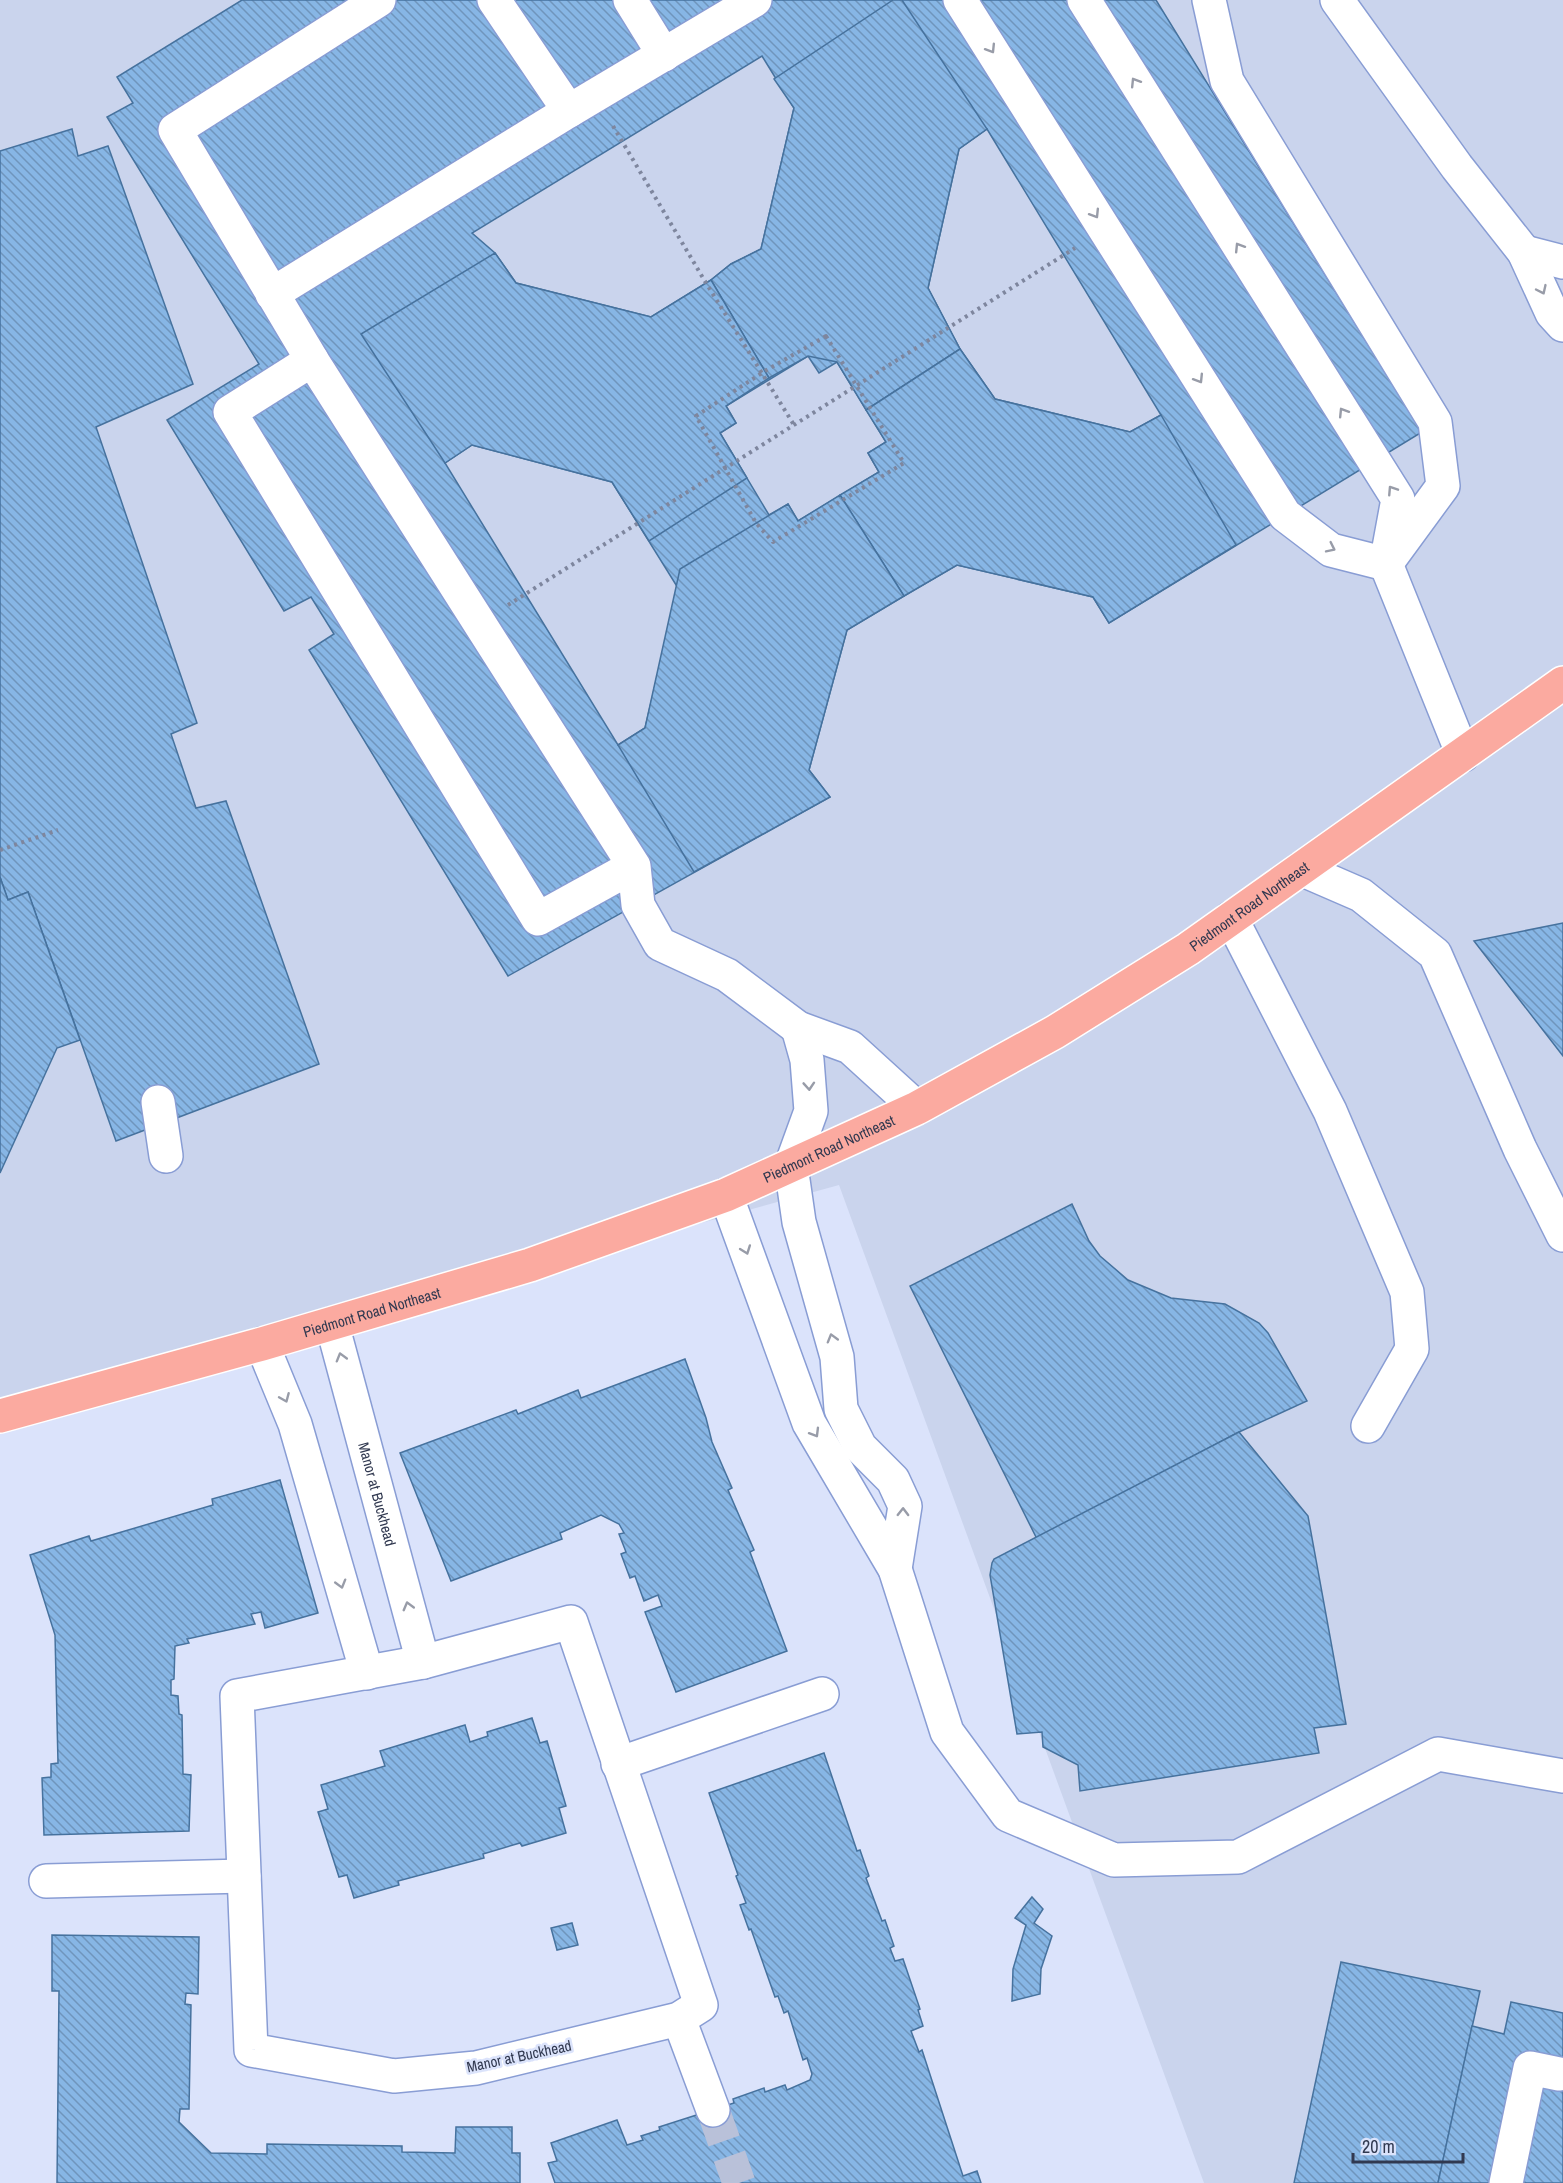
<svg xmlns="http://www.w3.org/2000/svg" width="1563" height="2183" font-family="'Archivo Narrow',sans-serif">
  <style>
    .built { fill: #cad4ed }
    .building { fill: url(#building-back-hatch); stroke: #46729e; stroke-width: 1.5; fill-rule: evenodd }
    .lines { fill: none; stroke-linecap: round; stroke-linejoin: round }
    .minor-tunnel { stroke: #b9c1d9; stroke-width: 33; stroke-dasharray: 33 16; stroke-linecap: butt }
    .minor-casing { stroke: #899dd4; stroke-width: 36 }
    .major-casing { stroke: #fff; stroke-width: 36 }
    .path { stroke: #7e869e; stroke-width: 4; stroke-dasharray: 3 4.5; stroke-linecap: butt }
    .minor { stroke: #fff; stroke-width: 33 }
    .major { stroke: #fbaaa0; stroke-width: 33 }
    .oneway { stroke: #989ca8 }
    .labels { text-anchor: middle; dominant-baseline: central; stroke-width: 5; stroke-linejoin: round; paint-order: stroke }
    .street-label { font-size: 15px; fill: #313950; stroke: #dbe3fb }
  </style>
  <defs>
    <pattern id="building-back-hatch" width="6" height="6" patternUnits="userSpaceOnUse" patternTransform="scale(1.5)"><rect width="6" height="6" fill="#87b6e5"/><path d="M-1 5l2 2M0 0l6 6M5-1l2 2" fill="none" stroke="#6f95bc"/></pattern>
  </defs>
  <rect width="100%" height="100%" fill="#dbe3fb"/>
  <!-- built -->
  <path class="built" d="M0,0h1563v2183h-359l-365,-998 -839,231z"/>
  <!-- building -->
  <g class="building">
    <path d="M242,0h914l266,432 -313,191 -16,-26 -136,-32 -53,31 -57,34 -38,140 21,27 -322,179 -199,-326 25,-16 -23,-37 -27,14 -117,-191 92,-56 -152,-247 26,-14 -16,-26zM762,56l32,52 -33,141 -30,15 -20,16 -60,37 -135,-34 -21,-30 -23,-20zM987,129l174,286 -31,17 -135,-33 -35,-50 -32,-61 31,-139zM808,356l11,17 18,-11 49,80 -18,11 11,19 -81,49 -10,-17 -19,11 -49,-82 16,-10 -10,-17zM472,445l140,37 66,106 -33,140 -27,17 -173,-282z"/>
    <path d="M893,0h9l85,129 -28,20 -31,139 32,61 -94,61 -29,-48 -29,-6 -39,22 -58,-98 20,-16 30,-15 33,-141 -20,-29z"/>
    <path d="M72,129l6,27 30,-10 85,238 -97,43 101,296 -26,11 25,74 30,-7 93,263 -203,77 -88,-249 -20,8 -8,-23v-726z"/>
    <path d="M495,253l21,30 135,34 60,-37 58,98 -43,28 10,17 -16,10 27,45 -98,63 -37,-59 -140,-37 -27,18 -84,-129z"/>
    <path d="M960,349l35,50 135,33 31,-17 75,130 -127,78 -16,-26 -136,-32 -53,31 -64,-101 39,-23 -11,-19 18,-11 -20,-32z"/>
    <path d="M840,495l64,101 -57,34 -38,140 21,27 -136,75 -76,-127 27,-17 35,-159 108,-65 10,17z"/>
    <path d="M0,877l8,23 20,-8 52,148 -23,8 -57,125z"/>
    <path d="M1563,923v133l-89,-115z"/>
    <path d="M1072,1204l17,37 11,15 28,24 43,18 54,6 34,19 9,10 39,68 -68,31 -202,107 -127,-253z"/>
    <path d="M685,1359l21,59 6,24 20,46 -4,2 26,60 -4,2 37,99 -111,41 -31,-80 17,-6 -4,-11 -14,6 -9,-25 -5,2 -9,-24 5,-2 -7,-18 5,-1 -5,-9 -18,-9 -41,18 2,6 -111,42 -51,-128 116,-43 2,4 60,-24 3,8z"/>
    <path d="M1239,1432l69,84 38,208 -32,4 5,25 -239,38 -2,-26 -35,-18 -1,-15 -25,2 -27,-159 2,-12 2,-4z"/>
    <path d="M280,1480l38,133 -53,15 -4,-16 -10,2 4,10 -68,15 2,4 -14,3 -1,33 -3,1v15l7,1 1,18 3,1 1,59 8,1 -2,56 -145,4 -2,-57 9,-1v-13l7,-1 -3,-128 -25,-80 59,-19 2,5 122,-36 -1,-6z"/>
    <path d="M532,1718l8,25 7,-2 19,65 -7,2 7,25 -44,13 -2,-3 -37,11 1,4 -86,23 1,4 -45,13 -7,-23 -8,2 -21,-65 10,-3 -7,-24 64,-19 -5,-15 85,-26 5,17 18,-6 -1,-4z"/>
    <path d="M824,1753l33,98 3,-1 9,26 -3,2 16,43 3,-1 9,26 -4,2 5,13 8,-2 17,50 -2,1 5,16 -12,5 8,21 3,-2 41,126 14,-5 4,12h-426l-7,-20 9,-2 -6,-18 66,-23 10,25 16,-5 -2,-4 19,-6 -1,-3 75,-24 -1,-4 31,-11 1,4 20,-7 2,5 23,-10 2,-6 -5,-16 -4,2 -15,-49 -4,2 -6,-17 -3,1 -24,-68 -2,1 -9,-25 6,-2 -10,-27 2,-1 -29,-82z"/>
    <path d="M1032,1897l11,12 -9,14 18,13 -11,33 -1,25 -28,7 1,-32 13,-44 -11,-7z"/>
    <path d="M572,1923l6,22 -21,5 -6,-22z"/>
    <path d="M52,1935l147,2 -1,57 -12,-1 -1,11 6,1 -2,104h-9l-1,13 32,31 56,1v-10l135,2v6l53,1 1,-26h56v26h8v30h-463l2,-192h-7z"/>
    <path d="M1341,1962l139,29 -42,192h-144z"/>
    <path d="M1511,2002l52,11v170h-125l34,-157 32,8z"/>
  </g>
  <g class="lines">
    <!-- minor-tunnel -->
    <path class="minor-tunnel" d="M713,2110l26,73"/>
    <!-- minor casing -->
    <g class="minor-casing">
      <g id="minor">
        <path d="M494,0l75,111 186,-111"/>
        <path d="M630,0l34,55"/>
        <path d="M960,0l325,515 46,35 55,14"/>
        <path d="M1084,0l314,499 -12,65 77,191"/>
        <path d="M1209,0l18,81 208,341 8,64 -52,71"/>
        <path d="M1337,0l120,167 67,85 28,61 11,12"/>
        <path d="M1524,252l39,10"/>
        <path d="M272,294l297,-183"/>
        <path d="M312,360l-137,-230 204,-130"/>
        <path d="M634,866l-322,-506 -82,52 308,507 96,-53 4,39 22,39 67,31 71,53 52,19 67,61"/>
        <path d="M1301,869l60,26 74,59 85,195 43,86"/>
        <path d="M1231,918l99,193 77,181 5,57 -44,77"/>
        <path d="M798,1028l9,32 4,51 -20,55 8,56 38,135 4,52 19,38 33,33 12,26 -10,63"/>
        <path d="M158,1102l8,54"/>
        <path d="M726,1195l83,228 86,146 52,163 61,83 106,45 124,-3 200,-103 125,22"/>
        <path id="s1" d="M332,1324l91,338"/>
        <path d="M262,1344l33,80 72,249"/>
        <path d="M571,1622l130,383 -22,14 -203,49 -82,8 -143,-26 -14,-354 186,-34z"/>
        <path d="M618,1764l204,-70"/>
        <path d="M46,1881l198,-5"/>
        <path d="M679,2019l34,91"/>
        <path d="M1506,2183l24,-115 29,6"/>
      </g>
    </g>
    <!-- major casing -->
    <g class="major-casing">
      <g id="major">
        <path id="s2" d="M0,1416l262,-72 268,-79 196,-70 191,-87 138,-76 133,-83 375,-266"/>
      </g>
    </g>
    <!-- path -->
    <g class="path">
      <path d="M613,126l93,157 88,142"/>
      <path d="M826,336l78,127 -131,79 -17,-19 -60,-107 69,-45z"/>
      <path d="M508,605l567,-357"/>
      <path d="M0,850l58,-20"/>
    </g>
    <!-- minor -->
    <use href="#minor" class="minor"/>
    <!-- major -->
    <use href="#major" class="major"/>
  </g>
  <!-- one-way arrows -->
  <defs><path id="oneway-chevron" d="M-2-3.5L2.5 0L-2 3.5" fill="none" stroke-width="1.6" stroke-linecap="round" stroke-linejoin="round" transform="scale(1.5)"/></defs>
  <g class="oneway">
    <use href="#oneway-chevron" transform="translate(991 49) rotate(58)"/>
    <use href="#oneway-chevron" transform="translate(1135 82) rotate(-122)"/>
    <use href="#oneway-chevron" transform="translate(1095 214) rotate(58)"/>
    <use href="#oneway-chevron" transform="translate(1239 247) rotate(-122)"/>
    <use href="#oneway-chevron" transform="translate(1542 290) rotate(65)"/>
    <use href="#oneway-chevron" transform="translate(1199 379) rotate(58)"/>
    <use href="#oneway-chevron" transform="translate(1343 412) rotate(-122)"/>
    <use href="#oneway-chevron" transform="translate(1392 490) rotate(-123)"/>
    <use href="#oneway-chevron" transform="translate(1331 548) rotate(26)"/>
    <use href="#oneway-chevron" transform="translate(809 1086) rotate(86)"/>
    <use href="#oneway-chevron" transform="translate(746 1250) rotate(70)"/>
    <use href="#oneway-chevron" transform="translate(832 1338) rotate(-106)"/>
    <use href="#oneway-chevron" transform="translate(341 1357) rotate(-106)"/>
    <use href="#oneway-chevron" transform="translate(285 1398) rotate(67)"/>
    <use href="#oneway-chevron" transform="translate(815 1433) rotate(59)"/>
    <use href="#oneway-chevron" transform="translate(903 1512) rotate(-89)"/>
    <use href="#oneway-chevron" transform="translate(341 1584) rotate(74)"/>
    <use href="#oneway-chevron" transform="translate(408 1606) rotate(-105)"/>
  </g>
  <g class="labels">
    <!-- street labels -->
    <g class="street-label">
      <text stroke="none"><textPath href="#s2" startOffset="1358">Piedmont Road Northeast</textPath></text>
      <text stroke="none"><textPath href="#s2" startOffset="872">Piedmont Road Northeast</textPath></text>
      <text stroke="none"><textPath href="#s2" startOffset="386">Piedmont Road Northeast</textPath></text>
      <text stroke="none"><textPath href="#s1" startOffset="176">Manor at Buckhead</textPath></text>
      <text transform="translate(519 2056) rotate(-12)">Manor at Buckhead</text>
    </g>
  </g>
  <!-- scale -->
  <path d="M1353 2153v9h110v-9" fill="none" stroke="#313950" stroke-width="3"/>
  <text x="1362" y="2153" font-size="18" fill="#313950" stroke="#dbe3fb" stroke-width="4.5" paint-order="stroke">20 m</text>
</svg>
